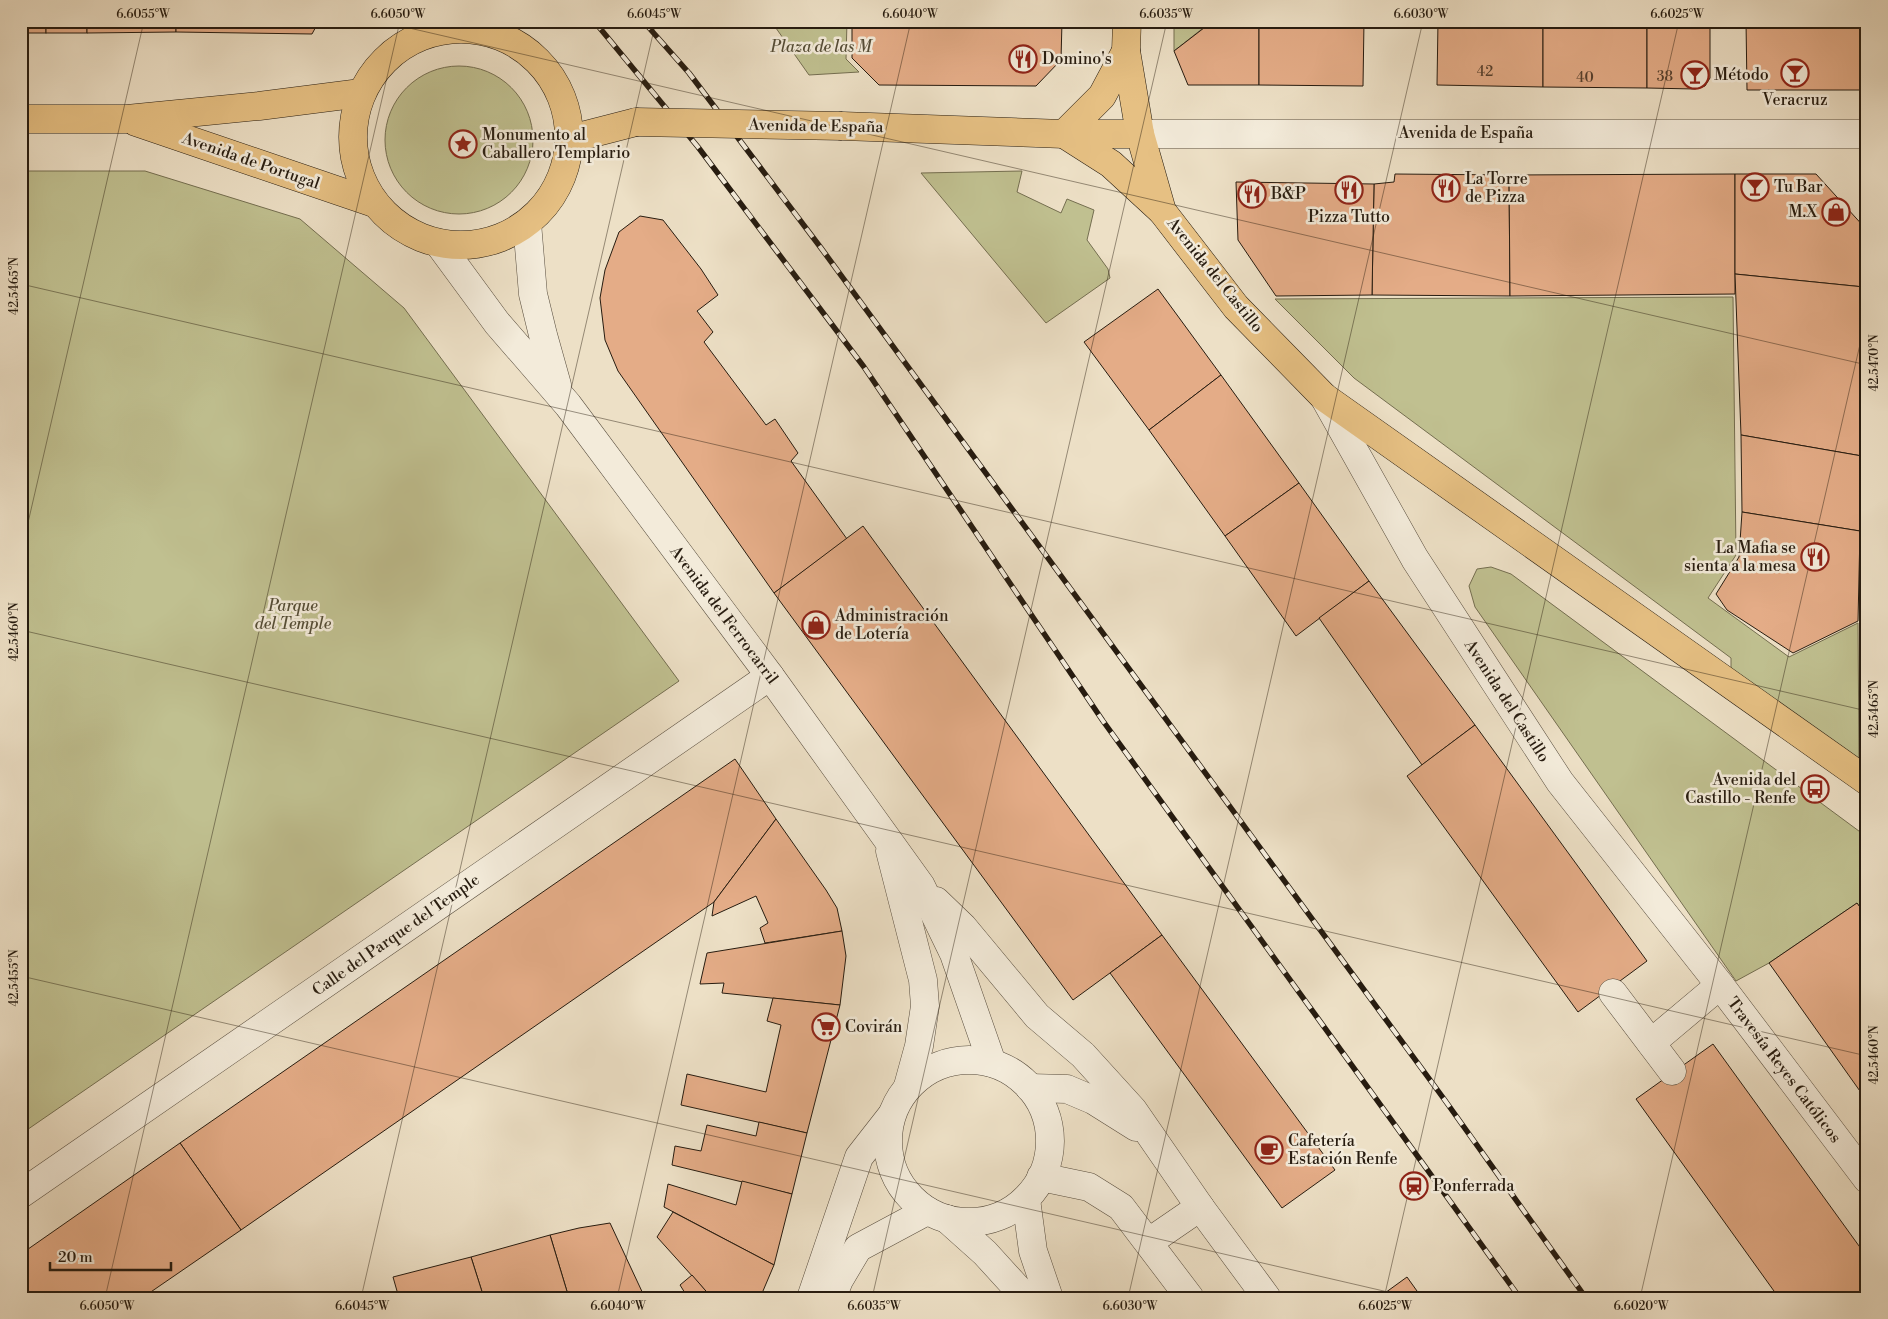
<svg xmlns="http://www.w3.org/2000/svg" width="1888" height="1319" font-family="'Libre Bodoni',serif">
  <style>
    .green { fill: #c0c090; stroke: #746e50 }
    .building { fill: #e4ac87; stroke: #271c10 }
    .lines { fill: none; stroke-linecap: round; stroke-linejoin: round }
    .minor-casing { stroke: #584d3e; stroke-width: 29 }
    .major-casing { stroke: #271c10; stroke-width: 29 }
    .minor { stroke: #f3ebda; stroke-width: 28 }
    .major { stroke: #e6c083; stroke-width: 28 }
    .rail-casing { stroke: #271c10; stroke-width: 5.5 }
    .rail { stroke: #f3ebda; stroke-width: 4; stroke-dasharray: 11; stroke-linecap: butt }
    .major-bridge-casing { stroke: #271c10; stroke-width: 29; stroke-linecap: butt }
    .major-bridge { stroke: #e6c083; stroke-width: 28 }
    .ticks { fill: none; stroke: #271c10; stroke-width: 1; stroke-opacity: 0.45 }
    .labels { text-anchor: middle; dominant-baseline: central; stroke-width: 5; stroke-linejoin: round; paint-order: stroke }
    .number-label { font-size: 14px; fill: #56402e }
    .park-label { font-size: 16px; font-style: italic; fill: #554d36; stroke: #f3ebda }
    .poi-label { font-size: 16px; fill: #271c10; stroke: #f3ebda; text-anchor: start }
    .street-label { font-size: 16px; fill: #271c10; stroke: #f3ebda }
    .neatline { fill: none; stroke: #271c10; stroke-width: 2 }
    .ticks-label { font-size: 12px; text-anchor: middle; fill: #271c10 }
  </style>
  <rect width="100%" height="100%" fill="#ede0c6"/>
  <filter id="stains"><feTurbulence type="fractalNoise" baseFrequency=".004" numOctaves="4"/><feColorMatrix values="0 0 0 0 .2 0 0 0 0 .09 0 0 0 0 .02 0 0 0 .5 -.17"/></filter>
  <radialGradient id="worn" r=".72"><stop offset=".6" stop-color="#630" stop-opacity="0"/><stop offset="1" stop-color="#630" stop-opacity=".3"/></radialGradient>
  <!-- green -->
  <g class="green">
    <path d="M771,21h76l-1,38 13,13 -50,3z"/>
    <path d="M1174,21h38l-38,30z"/>
    <circle cx="459" cy="140" r="74"/>
    <path d="M21,171h124l155,48 104,89 275,373 -658,453z"/>
    <path d="M1022,171l-5,21 44,21 6,-14 27,11 -7,30 21,29 2,9 -64,45 -125,-150z"/>
    <path d="M1733,297l3,258 -28,43 81,59 69,-34 1,140 -128,-85v-20l-377,-280 -79,-79z"/>
    <path d="M1491,567l20,7 356,263v80l-10,-14 -88,60 -33,18 -261,-374 -6,-21 8,-17z"/>
  </g>
  <!-- building -->
  <g class="building">
    <rect x="21" y="21" width="25" height="12"/>
    <rect x="46" y="21" width="41" height="12"/>
    <path d="M87,21h89v11l-89,1z"/>
    <path d="M176,21h143l-7,13 -136,-2z"/>
    <path d="M852,21h210l-1,39 -25,26 -157,-1 -27,-27z"/>
    <path d="M1213,21h46v64h-71l-14,-34z"/>
    <path d="M1259,21h105l-1,65 -104,-1z"/>
    <path d="M1438,21h105v66l-106,-2z"/>
    <path d="M1543,21h104v67l-104,-1z"/>
    <path d="M1647,21h63v57l-5,8 -10,3 -48,-1z"/>
    <path d="M1746,21h121v69h-120z"/>
    <path d="M1395,174l114,1 1,121 -138,-1 2,-111 20,-2z"/>
    <path d="M1735,174v120l-225,2 -1,-121z"/>
    <path d="M1735,174h81l50,55 -2,58 -129,-13z"/>
    <path d="M1236,182l138,2 -2,111 -96,1 -38,-56z"/>
    <path d="M640,216l23,4 38,49 17,26 -21,16 16,21 -9,10 62,83 9,-6 23,34 -7,8 56,78 -73,54 -156,-222 -13,-31 -5,-42 5,-28 14,-38z"/>
    <path d="M1735,274l129,13 -2,169 -121,-21z"/>
    <path d="M1158,289l63,86 -72,55 -65,-88z"/>
    <path d="M1221,375l78,108 -74,53 -76,-106z"/>
    <path d="M1741,435l121,21 -2,75 -118,-19z"/>
    <path d="M1299,483l70,98 -73,55 -71,-100z"/>
    <path d="M1742,512l118,19 -2,90 -65,32 -66,-43 -11,-16 23,-37z"/>
    <path d="M863,526l299,409 -89,65 -299,-407z"/>
    <path d="M1369,581l106,144 -53,40 -103,-147z"/>
    <path d="M1475,725l172,236 -69,51 -171,-236z"/>
    <path d="M735,759l41,60 -62,83 -473,328 -61,-87z"/>
    <path d="M776,819l50,71 11,18 5,23 -77,12 -5,-15 8,-5 -12,-27 -44,20 2,-14z"/>
    <path d="M1857,903l10,14v184l-98,-138z"/>
    <path d="M842,931l4,25 -6,49 -118,-12 2,-10 -24,1 7,-31z"/>
    <path d="M1162,935l173,235 -53,38 -172,-235z"/>
    <path d="M773,998l67,7 -33,128 -126,-28 6,-31 79,18 15,-67 -14,-4z"/>
    <path d="M1713,1044l154,213v41h-88l-143,-199z"/>
    <path d="M759,1122l48,11 -15,61 -120,-29 3,-19 26,5 6,-26 49,11z"/>
    <path d="M180,1143l61,87 -99,68h-121v-44z"/>
    <path d="M742,1181l50,13 -18,71 -110,-58 4,-23 68,21z"/>
    <path d="M673,1212l101,53 -14,33h-48l-55,-61z"/>
    <path d="M610,1223l35,75h-76l-19,-63 29,-7z"/>
    <path d="M550,1235l19,63h-85l-13,-41z"/>
    <path d="M471,1257l13,41h-85l-6,-21z"/>
    <path d="M692,1275l20,23h-37l10,-5 -5,-8z"/>
    <path d="M1407,1277l15,21h-44z"/>
  </g>
  <g class="lines">
    <!-- minor casing -->
    <g class="minor-casing">
      <g id="minor">
        <path d="M422,21l9,11"/>
        <path d="M1140,134h727"/>
        <path d="M527,223l6,71 10,41 14,50"/>
        <path d="M439,244l58,79 71,82 202,271 151,210 33,68 38,109"/>
        <path d="M1324,397l91,162 145,223 160,203 147,194"/>
        <path d="M890,851l33,129 2,26 -6,40 -11,40"/>
        <path d="M936,901l27,26 74,89 46,39 50,55 67,97 67,91"/>
        <path d="M1613,993l59,78"/>
        <path d="M1651,1043l69,-58"/>
        <circle cx="969" cy="1141" r="81"/>
        <path d="M1030,1088l37,1 26,11 43,27"/>
        <path d="M1041,1177l48,10 32,20 69,91"/>
        <path d="M21,1194l749,-518"/>
        <path d="M1026,1199l7,52 16,47"/>
        <path d="M947,1219l38,34 41,45"/>
        <path d="M1149,1242l51,-35"/>
        <path d="M811,1298l48,-141 32,-41"/>
        <path d="M832,1298l7,-18 19,-32 69,-37"/>
      </g>
    </g>
    <!-- major casing -->
    <g class="major-casing">
      <g id="major">
        <path d="M1127,21l-1,30 14,83 22,77 74,96 88,90 543,384"/>
        <circle cx="461" cy="137" r="108"/>
        <path d="M21,119h106l132,-13 102,-13"/>
        <path d="M136,122l238,81"/>
        <path d="M842,126l222,8h76"/>
        <path d="M1064,134l47,30 51,47"/>
        <path d="M1064,134l38,-38 24,-45"/>
        <path d="M570,139l66,-17"/>
      </g>
    </g>
    <!-- minor -->
    <use href="#minor" class="minor"/>
    <!-- major -->
    <use href="#major" class="major"/>
    <!-- rail casing -->
    <g class="rail-casing">
      <g id="rail">
        <path d="M594,21l104,126 166,220 239,354 417,577"/>
        <path d="M643,21l46,52 132,175 623,851 142,199"/>
      </g>
    </g>
    <!-- rail -->
    <use href="#rail" class="rail"/>
    <!-- major-bridge casing -->
    <g class="major-bridge-casing">
      <path id="major-bridge" d="M636,122l206,4"/>
    </g>
    <!-- major-bridge -->
    <use href="#major-bridge" class="major-bridge"/>
  </g>
  <!-- ticks -->
  <path class="ticks" d="M379,21l1488,344M21,284l1846,427M21,553l123,-532M21,630l1846,426M21,976l1393,322M105,1298l295,-1277M361,1298l295,-1277M617,1298l294,-1277M872,1298l295,-1277M1128,1298l295,-1277M1384,1298l295,-1277M1640,1298l227,-984"/>
  <!-- icons -->
  <defs>
    <g id="restaurant-ring" transform="scale(1.4375)"><circle r="9.5" fill="#f3ebda" stroke="#8f2418" stroke-width="1.5"/><path d="M-5-6h1v4h1v-4h1v4h1v-4h1v5L-1.5 .5V6h-2V.5L-5-1ZM5-6V6H3V1.5H1.5Q1.5-4 5-6Z" fill="#8f2418"/></g>
    <g id="bar-ring" transform="scale(1.4375)"><circle r="9.5" fill="#f3ebda" stroke="#8f2418" stroke-width="1.5"/><path d="M-6-5H6L.8 .8V4.5H3.5V6h-7V4.5H-.8V.8Z" fill="#8f2418"/></g>
    <g id="sight-ring" transform="scale(1.4375)"><circle r="9.5" fill="#f3ebda" stroke="#8f2418" stroke-width="1.5"/><path d="M0-6L1.8-2.2L6-1.7L2.9 1.2L3.7 5.4L0 3.3L-3.7 5.4L-2.9 1.2L-6-1.7L-1.8-2.2Z" fill="#8f2418"/></g>
    <g id="shop-ring" transform="scale(1.4375)"><circle r="9.5" fill="#f3ebda" stroke="#8f2418" stroke-width="1.5"/><path d="M-5-2.5h2.3a2.7 3.5 0 0 1 5.4 0H5L5.5 6h-11ZM-1.5-2.5h3a1.5 2.3 0 0 0-3 0Z" fill="#8f2418"/></g>
    <g id="bus-ring" transform="scale(1.4375)"><circle r="9.5" fill="#f3ebda" stroke="#8f2418" stroke-width="1.5"/><path d="M-5-6H5V4H4V6H2V4H-2V6H-4V4H-5ZM-3.5-4V0h7V-4ZM-3.5 1.2v1.5H-2V1.2ZM2 1.2v1.5H3.5V1.2Z" fill="#8f2418"/></g>
    <g id="supermarket-ring" transform="scale(1.4375)"><circle r="9.5" fill="#f3ebda" stroke="#8f2418" stroke-width="1.5"/><path d="M-6-5.5h2.5l.6 2H6L4.5 2H-2.5L-4.4-4H-6ZM-1.5 3.2a1.3 1.3 0 1 0 .1 0ZM3 3.2a1.3 1.3 0 1 0 .1 0Z" fill="#8f2418"/></g>
    <g id="cafe-ring" transform="scale(1.4375)"><circle r="9.5" fill="#f3ebda" stroke="#8f2418" stroke-width="1.5"/><path d="M-5.5-4.5H6V0H3Q3 3.5 0 3.5H-2.5Q-5.5 3.5-5.5 0ZM3-3.2v2h1.7v-2ZM-6 4.5H4V6H-6Z" fill="#8f2418"/></g>
    <g id="station-ring" transform="scale(1.4375)"><circle r="9.5" fill="#f3ebda" stroke="#8f2418" stroke-width="1.5"/><path d="M-3-6H3Q5-6 5-4V2Q5 4 3 4L4.5 6H3L1.5 4h-3L-3 6H-4.5L-3 4Q-5 4-5 2V-4Q-5-6-3-6ZM-3.5-4v3h7v-3ZM-3.5 1v1.5H-2V1ZM2 1v1.5H3.5V1Z" fill="#8f2418"/></g>
  </defs>
  <g fill-rule="evenodd">
    <use href="#restaurant-ring" x="1023" y="59"/>
    <use href="#bar-ring" x="1795" y="73"/>
    <use href="#bar-ring" x="1695" y="75"/>
    <use href="#sight-ring" x="463" y="144"/>
    <use href="#bar-ring" x="1755" y="187"/>
    <use href="#restaurant-ring" x="1446" y="188"/>
    <use href="#restaurant-ring" x="1349" y="190"/>
    <use href="#restaurant-ring" x="1252" y="194"/>
    <use href="#shop-ring" x="1836" y="212"/>
    <use href="#restaurant-ring" x="1815" y="557"/>
    <use href="#shop-ring" x="816" y="625"/>
    <use href="#bus-ring" x="1815" y="789"/>
    <use href="#supermarket-ring" x="826" y="1027"/>
    <use href="#cafe-ring" x="1269" y="1150"/>
    <use href="#station-ring" x="1414" y="1186"/>
  </g>
  <g class="labels">
    <!-- number labels -->
    <g class="number-label">
      <text x="1485" y="72">42</text>
      <text x="1665" y="77">38</text>
      <text x="1585" y="78">40</text>
    </g>
    <!-- park labels -->
    <g class="park-label">
      <text x="821" y="47">Plaza de las M</text>
      <text x="293" y="606">Parque<tspan x="293" dy="18">del Temple</tspan></text>
    </g>
    <!-- poi labels -->
    <g class="poi-label">
      <text x="1042" y="59">Domino's</text>
      <text x="1714" y="75">Método</text>
      <text x="1795" y="100" text-anchor="middle">Veracruz</text>
      <text x="482" y="135">Monumento al<tspan x="482" dy="18">Caballero Templario</tspan></text>
      <text x="1465" y="179">La Torre<tspan x="1465" dy="18">de Pizza</tspan></text>
      <text x="1774" y="187">Tu Bar</text>
      <text x="1271" y="194">B&amp;P</text>
      <text x="1817" y="212" text-anchor="end">M.X</text>
      <text x="1349" y="217" text-anchor="middle">Pizza Tutto</text>
      <text x="1796" y="548" text-anchor="end">La Mafia se<tspan x="1796" dy="18">sienta a la mesa</tspan></text>
      <text x="835" y="616">Administración<tspan x="835" dy="18">de Lotería</tspan></text>
      <text x="1796" y="780" text-anchor="end">Avenida del<tspan x="1796" dy="18">Castillo - Renfe</tspan></text>
      <text x="845" y="1027">Covirán</text>
      <text x="1288" y="1141">Cafetería<tspan x="1288" dy="18">Estación Renfe</tspan></text>
      <text x="1433" y="1186">Ponferrada</text>
    </g>
    <!-- street labels -->
    <g class="street-label">
      <text transform="translate(816 126) rotate(1)">Avenida de España</text>
      <text x="1466" y="133">Avenida de España</text>
      <text transform="translate(251 161) rotate(19)">Avenida de Portugal</text>
      <text transform="translate(1215 275) rotate(51)">Avenida del Castillo</text>
      <text transform="translate(724 615) rotate(53)">Avenida del Ferrocarril</text>
      <text transform="translate(1507 701) rotate(57)">Avenida del Castillo</text>
      <text transform="translate(396 935) rotate(-35)">Calle del Parque del Temple</text>
      <text transform="translate(1784 1070) rotate(53)">Travesía Reyes Católicos</text>
    </g>
  </g>
  <!-- margin -->
  <rect width="1888" height="1319" fill="none" stroke="#ede0c6" stroke-width="55"/>
  <!-- scale -->
  <path d="M50 1262v8h121v-8" fill="none" stroke="#271c10" stroke-width="2.5"/>
  <text x="58" y="1262" font-size="15" fill="#271c10" stroke="#f3ebda" stroke-width="4" paint-order="stroke">20 m</text>
  <rect x="28" y="28" width="1832" height="1264" class="neatline"/>
  <g class="ticks-label">
    <text x="143" y="18">6.6055°W</text>
    <text x="398" y="18">6.6050°W</text>
    <text x="654" y="18">6.6045°W</text>
    <text x="910" y="18">6.6040°W</text>
    <text x="1166" y="18">6.6035°W</text>
    <text x="1421" y="18">6.6030°W</text>
    <text x="1677" y="18">6.6025°W</text>
    <text transform="translate(14 286) rotate(-90)" y="4">42.5465°N</text>
    <text transform="translate(1874 363) rotate(-90)" y="4">42.5470°N</text>
    <text transform="translate(14 632) rotate(-90)" y="4">42.5460°N</text>
    <text transform="translate(1874 709) rotate(-90)" y="4">42.5465°N</text>
    <text transform="translate(14 978) rotate(-90)" y="4">42.5455°N</text>
    <text transform="translate(1874 1055) rotate(-90)" y="4">42.5460°N</text>
    <text x="107" y="1310">6.6050°W</text>
    <text x="362" y="1310">6.6045°W</text>
    <text x="618" y="1310">6.6040°W</text>
    <text x="874" y="1310">6.6035°W</text>
    <text x="1130" y="1310">6.6030°W</text>
    <text x="1385" y="1310">6.6025°W</text>
    <text x="1641" y="1310">6.6020°W</text>
  </g>
  <rect width="100%" height="100%" filter="url(#stains)"/>
  <rect width="100%" height="100%" fill="url(#worn)"/>
</svg>
